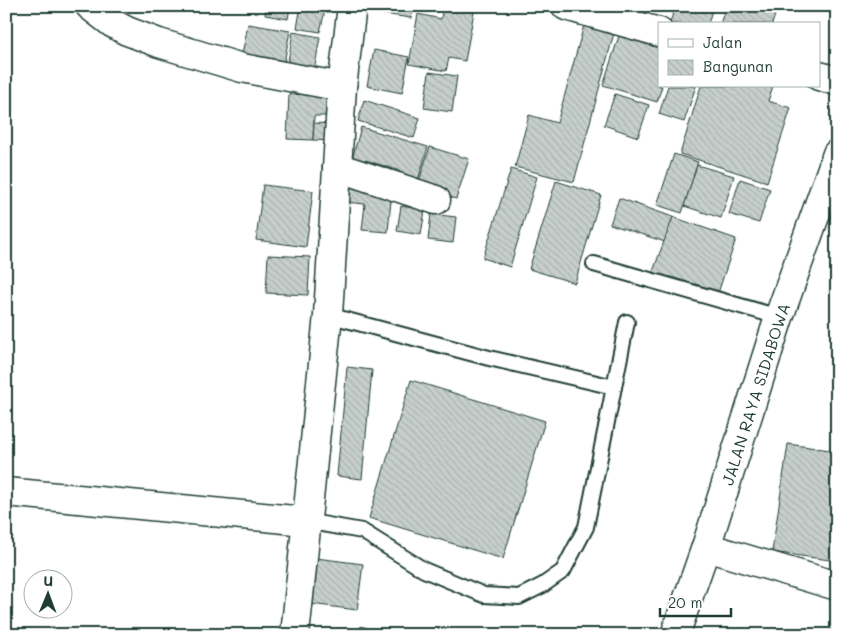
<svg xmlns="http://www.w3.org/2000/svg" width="843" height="641" font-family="Mali,sans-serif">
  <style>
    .building { fill: url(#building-back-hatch); stroke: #1f3d34 }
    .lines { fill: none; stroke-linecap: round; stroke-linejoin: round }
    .service-casing { stroke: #1f3d34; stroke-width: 18 }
    .minor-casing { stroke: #1f3d34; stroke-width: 31 }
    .trunk-casing { stroke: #1f3d34; stroke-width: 31 }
    .service { stroke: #fff; stroke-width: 14 }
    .minor { stroke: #fff; stroke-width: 28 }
    .trunk { stroke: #fff; stroke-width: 28 }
    .labels { text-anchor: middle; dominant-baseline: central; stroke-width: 4.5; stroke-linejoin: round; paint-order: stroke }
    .street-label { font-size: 16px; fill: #1f3d34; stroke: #fff }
  </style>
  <defs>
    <pattern id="building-back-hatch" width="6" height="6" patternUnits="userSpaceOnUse" patternTransform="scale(1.25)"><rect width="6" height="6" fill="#c7cfcc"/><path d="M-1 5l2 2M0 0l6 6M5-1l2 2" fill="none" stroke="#aab3b0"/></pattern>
  </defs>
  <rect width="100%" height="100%" fill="#fff"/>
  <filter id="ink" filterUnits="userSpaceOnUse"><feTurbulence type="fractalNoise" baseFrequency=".02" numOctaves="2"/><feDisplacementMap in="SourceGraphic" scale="10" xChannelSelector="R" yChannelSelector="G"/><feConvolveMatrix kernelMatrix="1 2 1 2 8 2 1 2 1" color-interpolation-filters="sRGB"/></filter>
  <g filter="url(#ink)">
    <!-- building -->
    <g class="building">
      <path d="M266,6h24l-2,13 -23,-4z"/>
      <path d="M301,6h25l-6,26 -23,-4z"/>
      <path d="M377,6h36l-2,12 -35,-5z"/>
      <path d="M443,6h32l-10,55 -16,-3 -3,13 -37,-7 9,-50 23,5z"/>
      <path d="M675,6h38l-5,18h-36l-2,-1z"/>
      <path d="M726,6h52l-6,18h-52z"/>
      <path d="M248,24l42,7 -7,37 -42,-8z"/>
      <path d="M584,25l30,8 -40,149 -59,-15 14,-52 28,8z"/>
      <path d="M293,32l27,5 -6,35 -27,-5z"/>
      <path d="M619,36l40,12v38h3l-5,16 -54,-17z"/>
      <path d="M374,50l35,7 -7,36 -35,-7z"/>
      <path d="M429,72l28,4 -5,36 -28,-4z"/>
      <path d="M668,86h28l-12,36 -25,-8z"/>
      <path d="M701,86h72l-5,15 23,7 -24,74 -87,-28z"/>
      <path d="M289,94l44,2 -1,20h-18l-1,24 -26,-1z"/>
      <path d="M615,94l34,11 -11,32 -34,-12z"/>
      <path d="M364,100l56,18 -6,20 -56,-17z"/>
      <path d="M314,123l19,1v17l-20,-1z"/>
      <path d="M361,127l67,20 -12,40 -19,-6 3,-10 -35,-11 -2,7 -12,-4z"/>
      <path d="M430,147l39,12 -13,40 -39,-12z"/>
      <path d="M674,154l24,8 -16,51 -25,-8z"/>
      <path d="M697,165l37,11 -13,42 -37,-12z"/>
      <path d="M511,169l26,8 -27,90 -27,-9z"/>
      <path d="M740,179l30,10 -11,34 -30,-9z"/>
      <path d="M556,181l45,14 -26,88 -46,-14z"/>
      <path d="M263,185l50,6 -7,56 -50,-7z"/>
      <path d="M345,186l47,4 -4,42 -26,-2 3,-26 -21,-2z"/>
      <path d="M619,198l54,19 -8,25 -55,-18z"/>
      <path d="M401,206l24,4 -4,25 -24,-4z"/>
      <path d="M431,214l25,3 -3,26 -25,-3z"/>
      <path d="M673,217l63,22 -19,57 -65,-22z"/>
      <path d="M268,255l42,2 -2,38 -42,-2z"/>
      <path d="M347,367l25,3 -10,109 -25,-3z"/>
      <path d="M411,380l134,41 -42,138 -134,-41z"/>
      <path d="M788,444l49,7v110l-65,-9z"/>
      <path d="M316,558l47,6 -6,46 -46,-6z"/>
      <path d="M361,626l26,9h-29z"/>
    </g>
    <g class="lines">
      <!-- service casing -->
      <g class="service-casing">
        <g id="service">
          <path d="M594,264l185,53"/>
          <path d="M328,315l161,43 125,29"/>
          <path d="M305,521l57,10 62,39 60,25 35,2 24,-12 20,-14 23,-44 41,-205"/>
        </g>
      </g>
      <!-- minor casing -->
      <g class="minor-casing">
        <g id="minor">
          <path d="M90,6l22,17 15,8 32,12 83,25 100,19"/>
          <path d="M566,6l93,26"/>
          <path d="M819,76l18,5"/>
          <path d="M337,167l99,33"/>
          <path d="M6,492l299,29"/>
          <path d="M706,547l131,39"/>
          <path d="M295,635l33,-320 14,-228 10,-81"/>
        </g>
      </g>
      <!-- trunk casing -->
      <g class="trunk-casing">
        <g id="trunk">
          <path id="s1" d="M675,635l31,-88 73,-230 58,-163"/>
        </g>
      </g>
      <!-- service -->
      <use href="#service" class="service"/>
      <!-- minor -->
      <use href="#minor" class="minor"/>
      <!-- trunk -->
      <use href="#trunk" class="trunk"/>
    </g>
  </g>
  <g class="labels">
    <!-- street labels -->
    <g class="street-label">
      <text stroke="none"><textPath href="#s1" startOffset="254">JALAN RAYA SIDABOWA</textPath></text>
    </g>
  </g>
  <!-- margin -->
  <rect width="843" height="641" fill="none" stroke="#fff" stroke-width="25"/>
  <rect x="12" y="12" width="818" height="616" fill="none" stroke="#1f3d34" stroke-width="2" filter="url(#ink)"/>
  <!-- legend -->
  <rect x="658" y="22" width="162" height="65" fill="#ffffff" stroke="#a5b1ae"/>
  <rect x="668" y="39" width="25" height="8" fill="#ffffff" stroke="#a5b1ae"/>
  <text x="703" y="48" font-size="15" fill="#1f3d34">Jalan</text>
  <rect x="668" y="60" width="25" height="15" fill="url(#building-back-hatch)" stroke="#a5b1ae"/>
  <text x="703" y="72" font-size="15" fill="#1f3d34">Bangunan</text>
  <!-- north arrow -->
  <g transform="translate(48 594) rotate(1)"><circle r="24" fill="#ffffff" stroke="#a5b1ae"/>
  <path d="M0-4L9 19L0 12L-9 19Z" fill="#1f3d34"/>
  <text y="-8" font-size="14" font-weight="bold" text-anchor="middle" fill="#1f3d34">U</text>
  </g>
  <!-- scale -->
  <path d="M660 608v8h71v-8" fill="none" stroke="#1f3d34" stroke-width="2.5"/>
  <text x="668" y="608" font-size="15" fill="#1f3d34" stroke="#ffffff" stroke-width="4" paint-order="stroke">20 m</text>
</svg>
